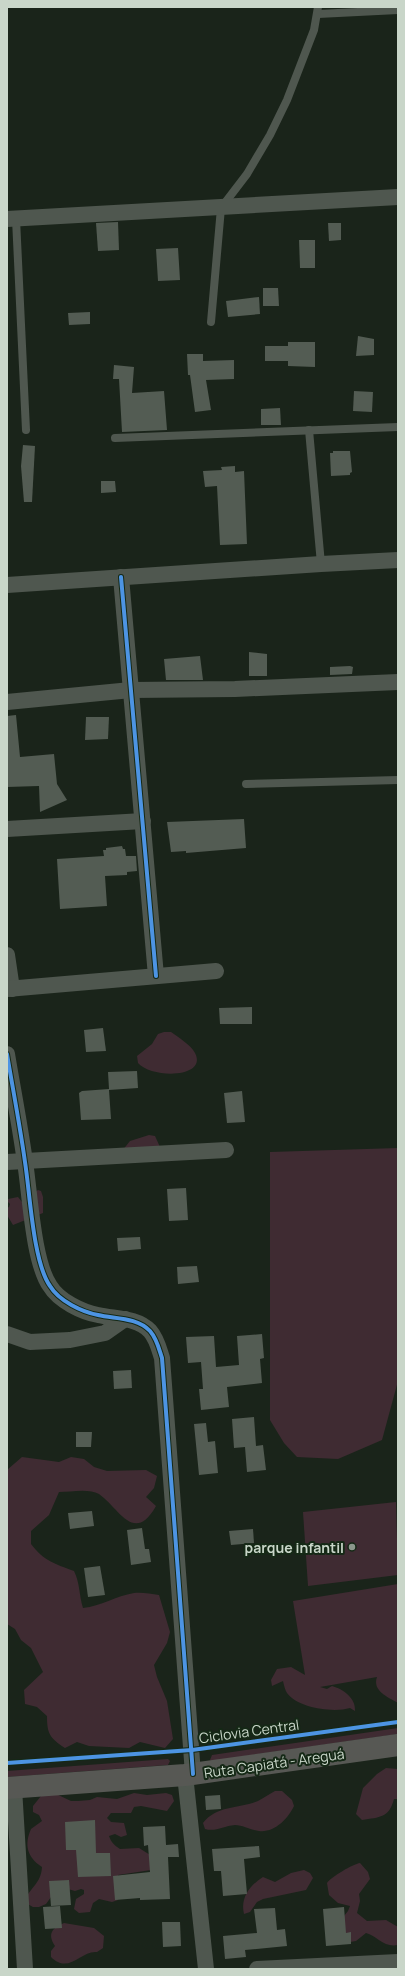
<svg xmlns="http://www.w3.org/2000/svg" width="405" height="1976" font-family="Manrope,sans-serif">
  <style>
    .green { fill: #3f2b32 }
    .building { fill: #535c53 }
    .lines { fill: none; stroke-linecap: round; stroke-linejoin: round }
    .lane { stroke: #4f574f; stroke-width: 8 }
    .street { stroke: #4f574f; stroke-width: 16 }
    .primary { stroke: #575854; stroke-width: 22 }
    .cycleway-casing { stroke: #152916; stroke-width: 6 }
    .cycleway { stroke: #4d94e3; stroke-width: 4 }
    .poi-dot { fill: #8c988c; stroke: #152916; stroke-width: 1.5 }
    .labels { text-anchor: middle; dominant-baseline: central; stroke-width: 4; stroke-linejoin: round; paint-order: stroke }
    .poi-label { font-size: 14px; font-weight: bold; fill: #c9d6c9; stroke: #152916; text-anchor: end }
    .street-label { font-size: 14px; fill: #c9d6c9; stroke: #152916 }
  </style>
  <rect width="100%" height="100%" fill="#1a241a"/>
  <!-- green -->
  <g class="green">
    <path d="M164,1032h7c7,5 20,13 24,21 13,25 -43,26 -57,10l-1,-7 15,-12 6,-10z"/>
    <path d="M149,1135l6,1 5,11 -38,4 8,-10z"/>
    <path d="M398,1148v233l-16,59 -44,19 -41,-2 -13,-14 -14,-23v-268z"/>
    <path d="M38,1190l3,1 2,6v16l-30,12 -6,-10v-7l2,-1 1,-3 -2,-2v-3l10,-2 4,5z"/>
    <path d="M22,1457l37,5 12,-5 13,2 10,8 13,4 39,-1 11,6 -3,12 -8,9 10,9c-22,39 -37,2 -57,-12 -10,-6 -29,-2 -40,-2l-10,23 -18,16v13c13,17 24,20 43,27 6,12 5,24 9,37 18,-2 33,-12 51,-15 8,-1 17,1 25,2l11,37 -3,11 -13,22 3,12 10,24 6,38 -8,9 -25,-6 -11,6 -40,-2 -12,-4 -12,6c-15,-10 -18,-14 -18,-32l-10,-9 -12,-3 -1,-14 19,-18 -12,-24 -10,-8 -6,-11 -8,-5v-154z"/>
    <path d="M396,1502l2,73 -90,11 -5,-74z"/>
    <path d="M398,1584v119c-10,-6 -26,-12 -21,-26l-57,10 7,2 5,-3c11,3 24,12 23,25l-5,-3c-17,5 -52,0 -63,-15 -2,-3 -3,-8 -4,-12l-11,5 -1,-6 6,-11 14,-2 14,8 -12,-74z"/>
    <path d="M398,1728v6l-187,27 -1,-1 2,-5z"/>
    <path d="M168,1759l2,2 -2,4 -161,12v-6z"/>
    <path d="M386,1768l12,1v30h-4c-5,19 -14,18 -32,21l-6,-6 7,-26 14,-14z"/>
    <path d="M275,1791h7l10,9 2,6c-6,13 -20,27 -35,25 -9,-1 -16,-6 -24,-6 -12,1 -19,7 -30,4l-2,-6c14,-18 36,-14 55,-22 6,-3 11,-7 17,-10z"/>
    <path d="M54,1793l17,8h7l12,-1 7,-3 20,2 17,-6 13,2 19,-2 6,2 2,6 -7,10 -26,-5 -7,1 -3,6h-20l-4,5 4,4 13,1 3,12 -6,2 -6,-3 -6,2c2,6 5,9 11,13l19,-1 16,10 -4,12 -33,5 3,13 -3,12 -6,2 -13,-3 -6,4 -3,9 -11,1 -5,-4 2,-10 8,-5v-4l-3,-1 -6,2 -7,-2 -17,8 -5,7 -7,3h-6l-9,-5c6,-15 17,-18 18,-35 -15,-10 -18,-22 -11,-38l11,-8 -3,-6 -6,-3v-6l8,-10z"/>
    <path d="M360,1863l8,9 2,7 -11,15 1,7 -3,12 10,8 19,-1 12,7v18c-14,3 -21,-9 -32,-12l-10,8 -6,1 -10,-21 8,-10 2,-5 -12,-3 -9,-8 -2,-12c4,-6 26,-19 33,-20z"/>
    <path d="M304,1870l6,3 3,5 -7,12 -43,9 -6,3 -7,10 -6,2c-4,-16 6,-29 19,-37l12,5 16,-9z"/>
    <path d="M64,1923l30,5 10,8 -1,12 -6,4c-16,-2 -28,23 -46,5v-6l4,-5c-8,-12 -3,-18 9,-23z"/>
  </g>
  <!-- building -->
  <g class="building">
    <path d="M118,222l1,28 -21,1 -2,-28z"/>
    <path d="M328,223h13v17l-12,1z"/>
    <path d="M299,240h16v28h-15z"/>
    <path d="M178,248l2,32 -22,1 -2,-32z"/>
    <path d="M263,288h15l1,18h-16z"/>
    <path d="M259,297l1,17 -32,3 -2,-16z"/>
    <path d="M90,312v12l-21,1 -1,-12z"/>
    <path d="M358,336l16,3v16l-18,1z"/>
    <path d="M288,342h27v25l-27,-1v-5h-23v-15h23z"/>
    <path d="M187,354h16v7l31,-1v19l-28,1 5,30 -16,2 -5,-37h-2z"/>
    <path d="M114,365l20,2 -2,26 32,-2 3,39 -45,2 -3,-53h-6z"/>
    <path d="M354,391l19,1 -1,20 -19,-1z"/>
    <path d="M280,408l1,17h-20v-16z"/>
    <path d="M23,445l12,1 -3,56h-8l-3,-36z"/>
    <path d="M333,451h17l2,21 -2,1v2l-19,1 -1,-23h3z"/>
    <path d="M235,466v6l9,-1 3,73 -27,1 -3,-59 -12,1 -2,-16 19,-1 -1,-3z"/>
    <path d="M101,481h14l1,11 -15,1z"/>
    <path d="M249,652l18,2v22h-18z"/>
    <path d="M200,656l3,24h-37l-2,-21z"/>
    <path d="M350,666l3,1 -1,7 -22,1v-8z"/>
    <path d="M16,715l4,42 34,-3 3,30 10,16 -27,12 -1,-26 -32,1v-71z"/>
    <path d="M86,717h23l-1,22 -23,1z"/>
    <path d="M244,819l2,29 -60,5v-2l-15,1 -4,-30z"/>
    <path d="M122,846l1,3h2l1,7h10l1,15 -10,1v3l-22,1 2,30 -47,3 -3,-50 47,-3 -1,-6h3v-2z"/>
    <path d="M252,1007v17h-32l-1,-16z"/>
    <path d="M103,1028l3,23 -20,1 -2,-22z"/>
    <path d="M137,1071l1,17 -29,2 2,29 -30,1 -2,-27 3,-2 27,-2 -1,-17z"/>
    <path d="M242,1091l3,31 -18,1 -3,-30z"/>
    <path d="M186,1188l2,32 -19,1 -2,-32z"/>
    <path d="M140,1237l1,12 -23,2 -1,-13z"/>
    <path d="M197,1266l2,16 -21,2 -1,-17z"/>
    <path d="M262,1334l2,24 -4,1 2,24 -35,4 2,20 -28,3 -2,-21h4l-2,-27 -13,1 -2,-26 28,-1 2,31 23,-2 -2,-29z"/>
    <path d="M131,1370l1,18 -18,1 -1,-18z"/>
    <path d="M254,1417l2,29 7,-1 3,25 -19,2 -2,-25 -11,1 -2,-29z"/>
    <path d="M206,1423l2,19 7,-1 3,32 -19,2 -5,-51z"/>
    <path d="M76,1432h16l-1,15h-15z"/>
    <path d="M92,1511l2,15 -24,3 -2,-16z"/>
    <path d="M142,1528l3,21h4l2,13 -20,3 -4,-35z"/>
    <path d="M253,1529l1,14 -23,2 -2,-14z"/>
    <path d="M100,1566l5,29 -17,2 -4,-29z"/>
    <path d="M220,1795l1,14 -15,1 -1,-14z"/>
    <path d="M95,1820l1,33h14l1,23 -33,1 -2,-27h-10l-1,-28z"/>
    <path d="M165,1826l1,19 12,-1 1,13h-11l2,42 -30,1v-2l-25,2 -2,-24 37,-4 -2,-27 -4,1 -1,-19z"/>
    <path d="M259,1846l1,11 -16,2 3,35 -24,2 -2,-25h-7l-2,-22z"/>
    <path d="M69,1880l2,25 -20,1 -2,-25z"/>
    <path d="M60,1906l2,22 -17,1 -2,-22z"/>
    <path d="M344,1907l2,26 5,-1v12l-25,2 -3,-37z"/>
    <path d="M275,1908l2,22 8,-1 2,17 -42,4 1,7 -21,2 -2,-23 34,-3 -3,-24z"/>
    <path d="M162,1922h18l1,24 -18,1z"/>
  </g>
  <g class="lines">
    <!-- lane -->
    <g class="lane">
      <path d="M318,14l80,-4"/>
      <path d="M16,219l10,211"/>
      <path d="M211,322l10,-114 26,-34 23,-39 17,-35 27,-70 4,-23"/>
      <path d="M309,430l12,134"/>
      <path d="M115,438l283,-11"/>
      <path d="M246,784l152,-4"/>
    </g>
    <!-- street -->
    <g class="street">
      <path d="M7,219l391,-22"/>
      <path d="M121,577l35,399"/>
      <path d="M7,585l314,-21 77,-4"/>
      <path d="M7,702l124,-12 104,-1 163,-7"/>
      <path d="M7,829l136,-8"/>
      <path d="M7,955l5,34"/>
      <path d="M7,989l209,-18"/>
      <path d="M7,1054c6,36 13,72 18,108 5,31 8,100 25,124 9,15 32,26 48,29 17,4 39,2 52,16 7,8 9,18 12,27l31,416"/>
      <path d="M7,1162l219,-12"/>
      <path d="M7,1334l23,8 40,-2 35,-7 20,-14"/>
      <path d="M185,1775l21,194"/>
      <path d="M14,1788l11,181"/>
      <path d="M257,1969l141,-7"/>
    </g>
    <!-- primary -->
    <path class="primary" d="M7,1788l178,-13 213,-30"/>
    <!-- cycleway casing -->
    <g class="cycleway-casing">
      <g id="cycleway">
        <path d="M121,577l35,399"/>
        <path d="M7,1054c6,36 13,72 18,108 5,31 8,100 25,124 9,15 32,26 48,29 17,4 39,2 52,16 7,8 9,18 12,27l31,416"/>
        <path d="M7,1763l185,-13 206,-28"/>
      </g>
    </g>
    <!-- cycleway -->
    <use href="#cycleway" class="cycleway"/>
  </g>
  <!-- markers -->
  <circle class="poi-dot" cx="352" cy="1547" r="4"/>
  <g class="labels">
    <!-- poi labels -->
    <g class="poi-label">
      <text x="344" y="1547">parque infantil</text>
    </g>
    <!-- street labels -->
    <g class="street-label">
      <text transform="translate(249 1731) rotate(-8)">Ciclovia Central</text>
      <text transform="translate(274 1763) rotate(-8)">Ruta Capiatá - Areguá</text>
    </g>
  </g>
  <!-- border -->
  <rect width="405" height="1976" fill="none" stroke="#c9d6c9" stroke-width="16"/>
</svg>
